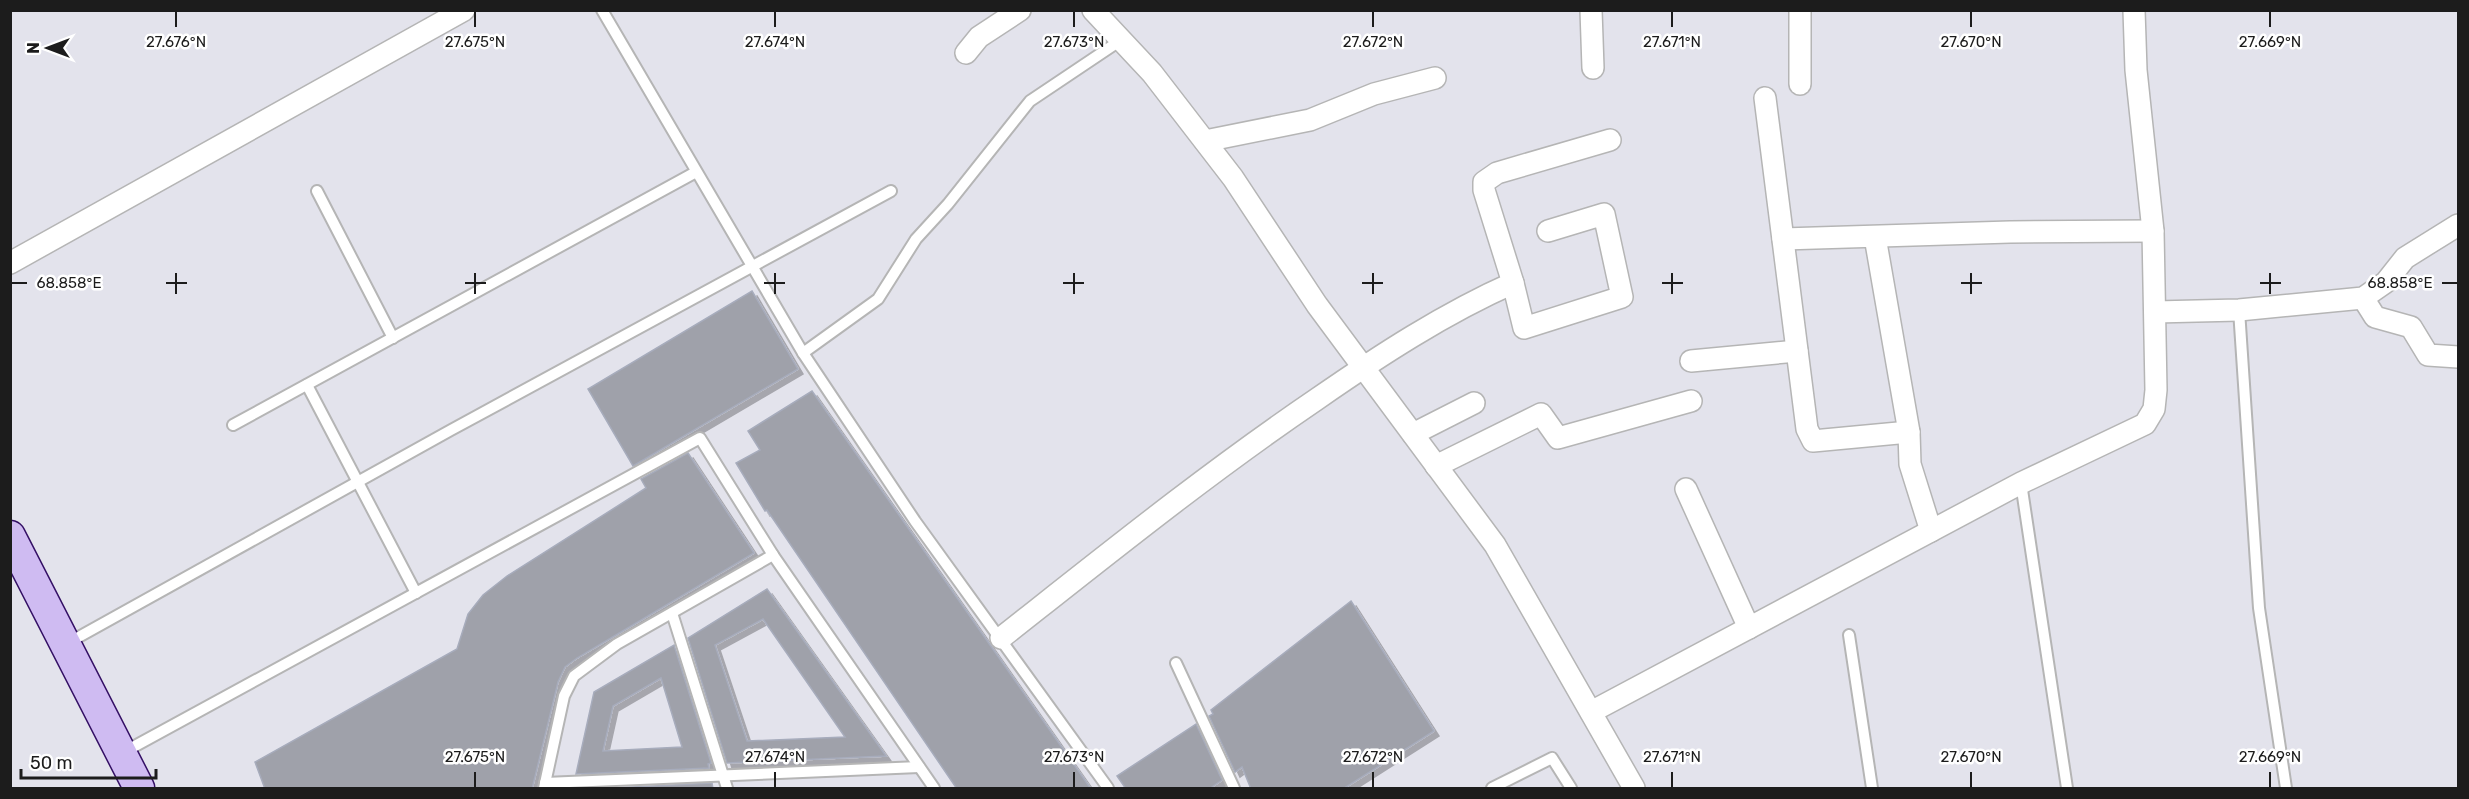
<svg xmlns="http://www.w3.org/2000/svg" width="2469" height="799" font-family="Rubik,sans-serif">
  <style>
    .building { fill: #9fa1aa; stroke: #a7acbc; stroke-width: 1.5; fill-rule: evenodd; filter: url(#shadow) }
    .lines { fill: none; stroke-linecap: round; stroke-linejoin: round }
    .service-casing { stroke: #b5b5b5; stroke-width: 14 }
    .minor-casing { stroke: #b5b5b5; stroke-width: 24 }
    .secondary-casing { stroke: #341065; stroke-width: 33 }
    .service { stroke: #fff; stroke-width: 10 }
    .minor { stroke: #fff; stroke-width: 21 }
    .secondary { stroke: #cfbbf2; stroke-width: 30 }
    .ticks { fill: none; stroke: #1c1c1c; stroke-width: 2 }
    .ticks-label { font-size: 15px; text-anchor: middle; fill: #1c1c1c; stroke: #fff; stroke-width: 5; stroke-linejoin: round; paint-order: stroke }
  </style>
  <defs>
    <filter id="shadow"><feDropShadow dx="5" dy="5" stdDeviation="0" flood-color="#0004"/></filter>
  </defs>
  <rect width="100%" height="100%" fill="#e3e3ec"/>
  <!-- building -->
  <g class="building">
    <path d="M752,291l46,78 -165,97 -45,-77z"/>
    <path d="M812,391l279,398h-134l-190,-279 -2,1 -29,-48 24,-13 -12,-19z"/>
    <path d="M688,453l66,100 -177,105 -12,9 -7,15 -26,107h-267l-10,-27 202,-113 11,-35 15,-19 24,-19 139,-88 -5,-9z"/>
    <path d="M767,589l119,167 -159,7 -39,-125zM763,619l82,118 -98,4 -32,-96z"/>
    <path d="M1351,601l83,130 -91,58h-92l-9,-22 -7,5 -26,-56 4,-2 -2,-4z"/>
    <path d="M674,645l37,118 -3,1 1,4 -133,6 18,-82zM661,678l21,69 -79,4 10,-45z"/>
    <path d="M1196,724l26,56 -13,9h-83l-9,-13z"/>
    <path d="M712,783l1,6h-121z"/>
  </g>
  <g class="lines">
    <!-- service casing -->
    <g class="service-casing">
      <g id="service">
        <path d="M602,10l201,343 112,168 193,267"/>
        <path d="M317,191l76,147"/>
        <path d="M2239,310l20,298 27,180"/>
        <path d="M803,353l75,-54 38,-60 32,-35 82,-103 91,-61"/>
        <path d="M307,385l109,208"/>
        <path d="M233,425l463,-253"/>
        <path d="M2021,483l46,305"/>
        <path d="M672,613l55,175"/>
        <path d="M1849,635l23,153"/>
        <path d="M66,644l385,-214 440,-239"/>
        <path d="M1176,663l58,125"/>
        <path d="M124,752l576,-314 73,117 161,233"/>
        <path d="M545,783l374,-16"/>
        <path d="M544,788l20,-92 10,-20 43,-32 156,-89"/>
        <path d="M1492,788l60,-30 19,30"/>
      </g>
    </g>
    <!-- minor casing -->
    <g class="minor-casing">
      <g id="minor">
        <path d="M1093,10l59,63 81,105 84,127 178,240 139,243"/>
        <path d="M1591,10l2,58"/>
        <path d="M1800,10v74"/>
        <path d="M966,53l13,-16 41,-27"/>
        <path d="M1765,98l42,331 6,12 96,-9"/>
        <path d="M1205,141l105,-21 64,-26 61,-16"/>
        <path d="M1548,231l56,-17 18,83 -98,31 -11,-45 -29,-93v-8l13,-9 113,-33"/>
        <path d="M1875,237l34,195 1,32 21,67"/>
        <path d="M1783,239l227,-7 143,-1"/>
        <path d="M10,263l454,-253"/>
        <path d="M2363,298l12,19 36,10 17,28 30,2"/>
        <path d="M2155,312l84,-2 124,-12 23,-16 19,-24 53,-33"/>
        <path d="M1691,361l106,-10"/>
        <path d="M1413,434l61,-31"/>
        <path d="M1436,466l105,-52 17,24 133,-37"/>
        <path d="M1686,489l63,139"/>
        <path d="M1001,638c104,-82 207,-165 316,-239 62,-43 128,-86 196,-116"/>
        <path d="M1591,712l430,-229 124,-59 9,-15 2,-19 -3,-159 -17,-161 -2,-60"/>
      </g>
    </g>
    <!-- secondary casing -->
    <g class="secondary-casing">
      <path id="secondary" d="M10,536l129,252"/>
    </g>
    <!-- service -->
    <use href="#service" class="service"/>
    <!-- minor -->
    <use href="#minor" class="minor"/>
    <!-- secondary -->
    <use href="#secondary" class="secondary"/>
  </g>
  <!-- ticks -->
  <path class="ticks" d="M176,12v15M475,12v15M775,12v15M1074,12v15M1373,12v15M1672,12v15M1971,12v15M2270,12v15M176,273v21M475,273v21M775,273v21M1074,273v21M1373,273v21M1672,273v21M1971,273v21M2270,273v21M12,283h15M166,283h21M465,283h21M764,283h21M1063,283h21M1362,283h21M1662,283h21M1961,283h21M2260,283h21M2442,283h15M475,772v15M775,772v15M1074,772v15M1373,772v15M1672,772v15M1971,772v15M2270,772v15"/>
  <g class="ticks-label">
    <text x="176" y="47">27.676°N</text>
    <text x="475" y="47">27.675°N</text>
    <text x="775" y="47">27.674°N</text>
    <text x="1074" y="47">27.673°N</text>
    <text x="1373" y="47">27.672°N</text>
    <text x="1672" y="47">27.671°N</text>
    <text x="1971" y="47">27.670°N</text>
    <text x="2270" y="47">27.669°N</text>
    <text x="2400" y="288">68.858°E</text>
    <text x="69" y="288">68.858°E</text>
    <text x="475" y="762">27.675°N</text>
    <text x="775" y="762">27.674°N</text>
    <text x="1074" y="762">27.673°N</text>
    <text x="1373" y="762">27.672°N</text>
    <text x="1672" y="762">27.671°N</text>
    <text x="1971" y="762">27.670°N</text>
    <text x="2270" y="762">27.669°N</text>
  </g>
  <!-- border -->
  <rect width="2469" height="799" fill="none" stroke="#1c1c1c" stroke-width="24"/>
  <!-- north arrow -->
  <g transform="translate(48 48) rotate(270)" stroke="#ffffff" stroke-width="4.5" paint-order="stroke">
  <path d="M0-4.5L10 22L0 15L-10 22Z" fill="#1c1c1c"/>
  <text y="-9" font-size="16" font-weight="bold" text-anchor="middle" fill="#1c1c1c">N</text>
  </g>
  <!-- scale -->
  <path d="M21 769v9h135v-9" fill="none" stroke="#1c1c1c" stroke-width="3"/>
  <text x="30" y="769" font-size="18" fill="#1c1c1c" stroke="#ffffff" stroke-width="4.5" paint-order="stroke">50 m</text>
</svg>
